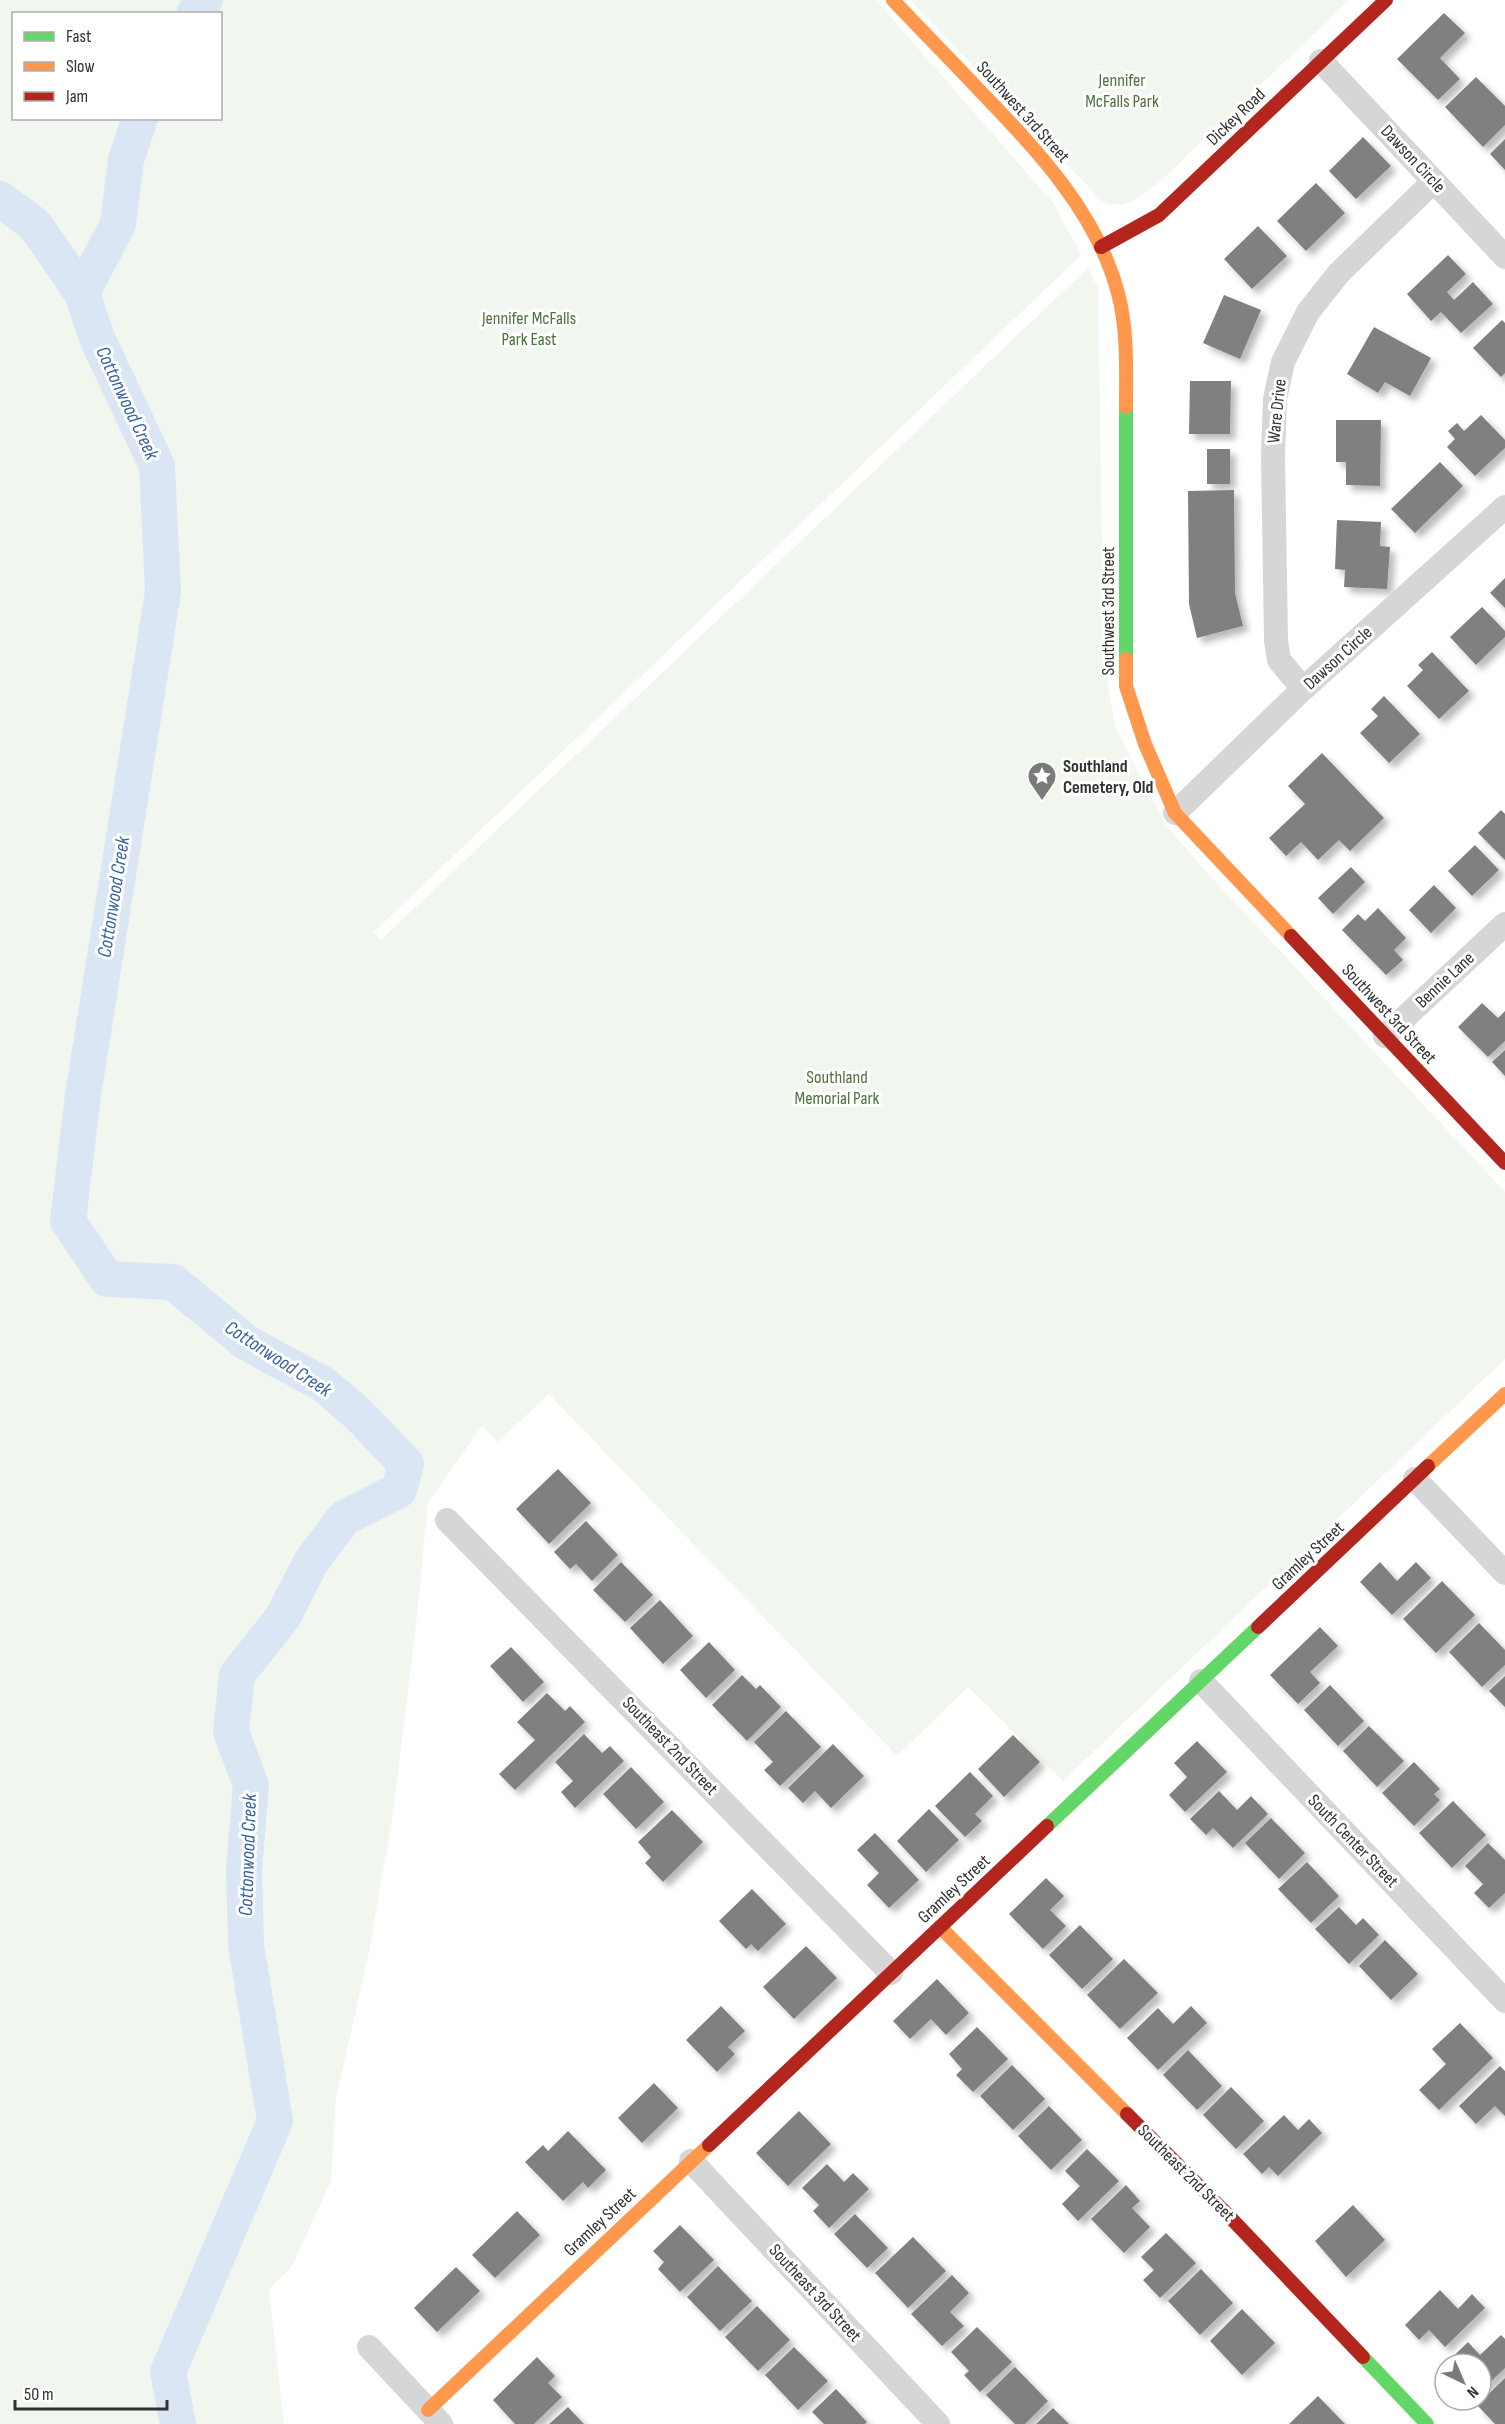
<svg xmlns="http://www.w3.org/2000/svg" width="1505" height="2424" font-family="'Sofia Sans Condensed',sans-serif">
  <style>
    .green { fill: #f1f7ee; fill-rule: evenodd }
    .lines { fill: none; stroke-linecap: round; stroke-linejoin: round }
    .river { stroke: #dbe6f4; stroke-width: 36 }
    .building { fill: #808080; filter: url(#shadow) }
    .street { stroke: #d6d6d6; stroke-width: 24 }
    .fast { stroke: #63d668; stroke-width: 14 }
    .slow { stroke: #ff974d; stroke-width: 14 }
    .jam { stroke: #b3261e; stroke-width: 14 }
    .labels { text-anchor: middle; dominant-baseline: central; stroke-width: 6; stroke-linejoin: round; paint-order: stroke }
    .park-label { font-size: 18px; fill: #4a733a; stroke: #fff }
    .street-label { font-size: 18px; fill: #323232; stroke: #fff }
    .poi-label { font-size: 18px; font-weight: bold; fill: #323232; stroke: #fff; text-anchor: start }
    .water-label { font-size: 20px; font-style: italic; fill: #37639e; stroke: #fff }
  </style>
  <defs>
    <filter id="shadow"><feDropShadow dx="5.5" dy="5.5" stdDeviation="3" flood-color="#0004"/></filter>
  </defs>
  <rect width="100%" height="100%" fill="#fff"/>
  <!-- green -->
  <g class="green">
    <path d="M0,0h876l178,204 27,51 -707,677 7,8 707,-672 10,20 6,376 12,65 50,96 35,41 304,326v167l-442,422 -95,-94 -71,69 -348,-362 -51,48 -16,-16 -54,77 -12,122 -23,188 -24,140 -33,145 -5,83 -39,85 -23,24 15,134h-284zM14,14h206v104h-206z"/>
    <path d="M910,0h439l-183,176c-19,15 -38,36 -63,26z"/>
  </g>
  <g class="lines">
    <!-- river -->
    <g class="river">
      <path d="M194,14l11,-14"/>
      <path d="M140,118l-14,42 -8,64 -36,69 15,45 60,128 6,126 -80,503 -15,126 39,58 66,3 74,61 76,41 35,30 48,50 -7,26 -55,28 -33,44 -28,55 -46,58 -6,57 20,53 -7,84 2,76 29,176 -107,251 10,52"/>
      <path d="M0,199l35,26 47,68"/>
    </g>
  </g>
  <!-- building -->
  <g class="building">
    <path d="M1444,13l21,20 -25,25 20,21 -22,21 -41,-41z"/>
    <path d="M1476,77l29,29v19l-22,22 -38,-40z"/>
    <path d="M1363,137l28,29 -35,33 -27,-28z"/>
    <path d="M1505,139v31l-15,-16z"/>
    <path d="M1316,183l29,30 -39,38 -29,-30z"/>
    <path d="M1258,226l29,30 -35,33 -28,-30z"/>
    <path d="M1448,255l18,19 -19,18 7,8 19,-18 20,22 -32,29 -20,-21 -10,9 -24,-27z"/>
    <path d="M1224,295l37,15 -21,49 -37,-16z"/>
    <path d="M1502,320l3,3v50l-4,4 -28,-29z"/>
    <path d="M1374,327l57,31 -21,38 -25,-14 -7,11 -31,-19z"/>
    <path d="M1190,381h41l-1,53h-41z"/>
    <path d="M1481,415l24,25v8l-30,28 -28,-29 8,-8 -7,-8 9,-8 7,8z"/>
    <path d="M1336,420h45l-1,66 -34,-1v-23h-10z"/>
    <rect x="1207" y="449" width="23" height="35"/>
    <path d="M1440,462l23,24 -48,47 -24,-24z"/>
    <path d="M1234,490l1,103 8,33 -46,12 -8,-34 -1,-113z"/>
    <path d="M1337,520l44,2 -1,24 10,1 -3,42 -43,-2 1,-17 -10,-1z"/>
    <path d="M1505,578v30l-15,-15z"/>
    <path d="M1482,607l23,24v6l-29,28 -26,-28z"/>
    <path d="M1432,652l37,39 -30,28 -32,-33 16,-16 -5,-5z"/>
    <path d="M1384,696l36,38 -31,29 -29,-30 18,-17 -7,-7z"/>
    <path d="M1322,753l62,65 -34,33 -11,-11 -21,20 -17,-18 -15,14 -17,-18 36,-34 -17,-18z"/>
    <path d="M1501,810l4,4v46l-27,-27z"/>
    <path d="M1475,845l24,25 -27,26 -24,-25z"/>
    <path d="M1351,867l14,15 -32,32 -15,-16z"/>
    <path d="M1434,885l22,23 -25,25 -22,-23z"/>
    <path d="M1378,908l28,30 -12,12 9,10 -17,15 -44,-45 16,-16 7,7z"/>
    <path d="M1482,1003l16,15 7,-7v30l-17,16 -30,-30z"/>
    <path d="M1505,1050v26l-13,-14z"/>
    <path d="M558,1469l33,34 -42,41 -33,-35z"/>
    <path d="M586,1521l32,34 -26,26 -16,-17 -6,5 -16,-17z"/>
    <path d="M621,1562l32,33 -28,27 -32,-32z"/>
    <path d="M1380,1562l17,19 19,-19 15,16 -39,37 -32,-33z"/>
    <path d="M1442,1581l33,34 -39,38 -33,-34z"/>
    <path d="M660,1600l33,36 -30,28 -33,-36z"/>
    <path d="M1479,1623l26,27v15l-23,22 -33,-35z"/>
    <path d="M1320,1627l18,19 -28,26 10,11 -22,21 -28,-29z"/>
    <path d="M709,1642l26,28 -29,28 -26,-28z"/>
    <path d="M511,1647l33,35 -21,20 -33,-36z"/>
    <path d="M742,1675l14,14 4,-4 21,22 -34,34 -35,-36z"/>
    <path d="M1505,1676v31l-16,-16z"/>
    <path d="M1330,1685l34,36 -26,25 -34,-36z"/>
    <path d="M547,1693l18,18 5,-5 15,16 -70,68 -16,-16 36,-34 -18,-18z"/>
    <path d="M786,1711l35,36 -41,39 -16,-16 9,-8 -19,-20z"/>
    <path d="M1369,1726l35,35 -27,26 -34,-36z"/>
    <path d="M584,1734l18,19 8,-7 14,15 -49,47 -14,-16 12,-11 -18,-19z"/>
    <path d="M1013,1735l27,27 -36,35 -26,-28z"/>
    <path d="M1197,1741l30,31 -42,40 -16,-17 18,-18 -13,-14z"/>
    <path d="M833,1744l31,32 -33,32 -16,-17 -12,12 -15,-15z"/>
    <path d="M1414,1762l26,27 -6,5 6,6 -26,26 -32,-33z"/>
    <path d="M631,1767l33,35 -28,27 -33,-35z"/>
    <path d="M970,1772l23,24 -18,18 7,7 -17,16 -30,-31z"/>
    <path d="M1219,1791l18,19 14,-14 17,18 -35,34 -20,-20 -7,7 -16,-16z"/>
    <path d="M1453,1801l33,34 -34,33 -33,-35z"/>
    <path d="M929,1809l30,31 -33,32 -29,-31z"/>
    <path d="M672,1810l31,32 -40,40 -18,-19 6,-6 -13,-15z"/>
    <path d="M1271,1818l34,35 -26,26 -34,-36z"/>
    <path d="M875,1833l44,47 -30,28 -22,-23 12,-12 -22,-23z"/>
    <path d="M1488,1843l17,17v33l-16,15 -15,-15 9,-9 -18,-18z"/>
    <path d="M1307,1862l32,34 -28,27 -33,-34z"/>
    <path d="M1046,1878l18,18 -14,14 16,16 -23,23 -34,-35z"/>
    <path d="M752,1889l34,35 -28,27 -7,-7 -5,5 -27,-28z"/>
    <path d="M1339,1907l17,18 7,-7 16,17 -30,29 -34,-35z"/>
    <path d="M1080,1925l33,34 -31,30 -33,-34z"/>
    <path d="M1385,1940l33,34 -27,26 -32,-34z"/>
    <path d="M806,1946l31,32 -43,41 -31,-32z"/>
    <path d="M1124,1959l34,34 -38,36 -33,-34z"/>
    <path d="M937,1979l32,34 -23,22 -15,-16 -21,20 -17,-18z"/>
    <path d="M721,2006l24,25 -17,16 7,7 -18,18 -31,-32z"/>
    <path d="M1191,2006l16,17 -49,47 -31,-32 31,-30 15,16z"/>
    <path d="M1460,2023l33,35 -54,52 -20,-20 27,-26 -14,-15z"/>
    <path d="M977,2027l31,32 -35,33 -17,-17 6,-6 -13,-15z"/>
    <path d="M1188,2050l34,36 -25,24 -34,-35z"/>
    <path d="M1012,2065l33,34 -32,31 -33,-34z"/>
    <path d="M1500,2066l5,5v45l-10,-10 -19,18 -17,-18z"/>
    <path d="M654,2083l24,25 -36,35 -24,-25z"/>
    <path d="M1231,2087l33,34 -28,28 -33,-34z"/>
    <path d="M1049,2106l33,34 -31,30 -33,-34z"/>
    <path d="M799,2111l32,33 -43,42 -32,-33z"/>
    <path d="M1284,2115l14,15 11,-11 13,14 -44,43 -9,-9 -7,7 -19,-20z"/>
    <path d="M568,2131l38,39 -18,18 -5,-6 -20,19 -38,-39 18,-17 5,6z"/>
    <path d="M1087,2149l32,32 -41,40 -16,-17 18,-18 -15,-15z"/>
    <path d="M827,2164l17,18 9,-9 16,16 -40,39 -16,-17 6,-6 -17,-17z"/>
    <path d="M1126,2185l14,16 -8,7 18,19 -26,26 -33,-34z"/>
    <path d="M1353,2205l32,35 -39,37 -31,-36z"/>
    <path d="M517,2211l23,24 -45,43 -23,-23z"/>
    <path d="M855,2214l33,34 -21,20 -33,-34z"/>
    <path d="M680,2225l34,35 -34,32 -22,-23 6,-7 -11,-11z"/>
    <path d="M1166,2233l30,30 -36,35 -17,-18 11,-10 -13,-13z"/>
    <path d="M913,2237l33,34 -38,37 -33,-35z"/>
    <path d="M718,2266l34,35 -32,30 -33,-34z"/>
    <path d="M456,2267l24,24 -43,41 -23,-24z"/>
    <path d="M1201,2269l32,34 -33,32 -32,-34z"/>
    <path d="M952,2275l17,18 -19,19 14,14 -22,20 -31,-32z"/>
    <path d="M1440,2290l18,19 14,-15 13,14 -40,39 -16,-17 -10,10 -14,-15z"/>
    <path d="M757,2306l33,34 -32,31 -33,-34z"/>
    <path d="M1242,2309l33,34 -33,32 -32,-34z"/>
    <path d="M977,2327l35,35 -32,30 -16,-17 5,-4 -18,-19z"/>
    <path d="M1501,2335l4,4v29l-24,23v-27h-36v6l-3,-3 26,-25 12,13z"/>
    <path d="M794,2347l34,34 -30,29 -33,-35z"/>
    <path d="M537,2357l18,19 -7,7 14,14 -28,27h-19l-22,-24z"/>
    <path d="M1015,2367l33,34 -23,23h-10l-29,-29z"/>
    <path d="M1505,2378v46h-10l-18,-19z"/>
    <path d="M836,2389l31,33 -2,2h-41l-12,-12z"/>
    <path d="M1318,2396l27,28h-56z"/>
    <path d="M568,2407l16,17h-35z"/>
    <path d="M1053,2408l16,16h-33z"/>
  </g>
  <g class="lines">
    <!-- street -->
    <g class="street">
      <path d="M1321,61l184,196"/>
      <path d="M1303,689l-24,-29 -3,-20 -3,-184 2,-57 8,-37 25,-50 31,-39 95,-92"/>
      <path d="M1175,813l128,-124 202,-182"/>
      <path d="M1385,1036l120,-112"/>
      <path d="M1415,1479l90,94"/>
      <path d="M447,1520l444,453"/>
      <path d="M1201,1681l304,320"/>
      <path d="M691,2161l247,263"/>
      <path d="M369,2347l72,77"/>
    </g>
    <!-- fast -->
    <g class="fast">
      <path d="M1126,407v252"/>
      <path d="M1047,1826l211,-199"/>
      <path d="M1363,2357l64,67"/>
    </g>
    <!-- slow -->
    <g class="slow">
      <path d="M893,0c29,31 59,61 88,92 56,58 116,121 137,201 10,38 8,76 8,114"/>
      <path d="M1126,659v27l19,58 30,69 116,123"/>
      <path d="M1428,1466l77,-72"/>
      <path d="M940,1927l187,187"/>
      <path d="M428,2410l281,-265"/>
    </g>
    <!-- jam -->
    <g class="jam">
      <path d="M1101,247l58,-32 227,-215"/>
      <path d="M1291,936l214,227"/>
      <path d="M1258,1627l170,-161"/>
      <path d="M1127,2114l101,101 135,142"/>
      <path d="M709,2145l338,-319"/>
    </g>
  </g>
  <!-- icons -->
  <defs>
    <g id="sight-pin" transform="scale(1.5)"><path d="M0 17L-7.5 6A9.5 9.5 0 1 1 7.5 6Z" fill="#7a7a7a" stroke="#fff"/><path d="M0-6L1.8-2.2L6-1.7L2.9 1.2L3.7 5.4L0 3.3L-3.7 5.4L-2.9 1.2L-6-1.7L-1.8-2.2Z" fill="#fff"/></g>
  </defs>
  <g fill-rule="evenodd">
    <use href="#sight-pin" x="1042" y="776"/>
  </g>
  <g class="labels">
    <!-- park labels -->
    <g class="park-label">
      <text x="1122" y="80">Jennifer<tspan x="1122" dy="21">McFalls Park</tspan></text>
      <text x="529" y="318">Jennifer McFalls<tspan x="529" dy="21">Park East</tspan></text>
      <text x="837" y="1077">Southland<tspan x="837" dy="21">Memorial Park</tspan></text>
    </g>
    <!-- street labels -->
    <g class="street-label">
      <text transform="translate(1023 112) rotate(48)">Southwest 3rd Street</text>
      <text transform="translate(1236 117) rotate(-44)">Dickey Road</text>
      <text transform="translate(1413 159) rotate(47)">Dawson Circle</text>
      <text transform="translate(1277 411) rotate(-84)">Ware Drive</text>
      <text transform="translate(1108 611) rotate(-90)">Southwest 3rd Street</text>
      <text transform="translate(1338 658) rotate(-42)">Dawson Circle</text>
      <text transform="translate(1445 980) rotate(-43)">Bennie Lane</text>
      <text transform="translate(1389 1014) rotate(47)">Southwest 3rd Street</text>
      <text transform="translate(1308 1556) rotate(-43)">Gramley Street</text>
      <text transform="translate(670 1746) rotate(46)">Southeast 2nd Street</text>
      <text transform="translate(1353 1841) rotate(46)">South Center Street</text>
      <text transform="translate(954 1889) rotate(-43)">Gramley Street</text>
      <text transform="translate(1186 2173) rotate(45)">Southeast 2nd Street</text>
      <text transform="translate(600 2222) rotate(-43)">Gramley Street</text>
      <text transform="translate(815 2293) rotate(47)">Southeast 3rd Street</text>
    </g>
    <!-- poi labels -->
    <g class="poi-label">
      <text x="1063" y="766">Southland<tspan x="1063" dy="21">Cemetery, Old</tspan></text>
    </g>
    <!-- water labels -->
    <g class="water-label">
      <text transform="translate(127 403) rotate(65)">Cottonwood Creek</text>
      <text transform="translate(114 897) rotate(-81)">Cottonwood Creek</text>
      <text transform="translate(278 1359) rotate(33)">Cottonwood Creek</text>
      <text transform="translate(248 1855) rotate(-88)">Cottonwood Creek</text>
    </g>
  </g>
  <!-- legend -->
  <rect x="12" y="12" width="210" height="108" fill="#ffffff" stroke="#adadad" stroke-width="1.5"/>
  <rect x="24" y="32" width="30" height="9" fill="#63d668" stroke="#adadad" stroke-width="1.5"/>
  <text x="66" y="42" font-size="18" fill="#323232">Fast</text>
  <rect x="24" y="62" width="30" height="9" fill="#ff974d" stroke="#adadad" stroke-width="1.5"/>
  <text x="66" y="72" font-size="18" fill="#323232">Slow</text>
  <rect x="24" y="92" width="30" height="9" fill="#b3261e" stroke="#adadad" stroke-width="1.5"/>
  <text x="66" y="102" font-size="18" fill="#323232">Jam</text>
  <!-- north arrow -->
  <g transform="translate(1463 2382) rotate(136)"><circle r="28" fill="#ffffff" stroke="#adadad" stroke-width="1.5"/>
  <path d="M0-4.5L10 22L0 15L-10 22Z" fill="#7a7a7a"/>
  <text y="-9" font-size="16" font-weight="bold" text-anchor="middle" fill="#323232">N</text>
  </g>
  <!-- scale -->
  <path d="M15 2400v9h152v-9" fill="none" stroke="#323232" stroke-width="3"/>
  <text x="24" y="2400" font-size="18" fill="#323232" stroke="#ffffff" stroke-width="4.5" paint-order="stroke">50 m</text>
</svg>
